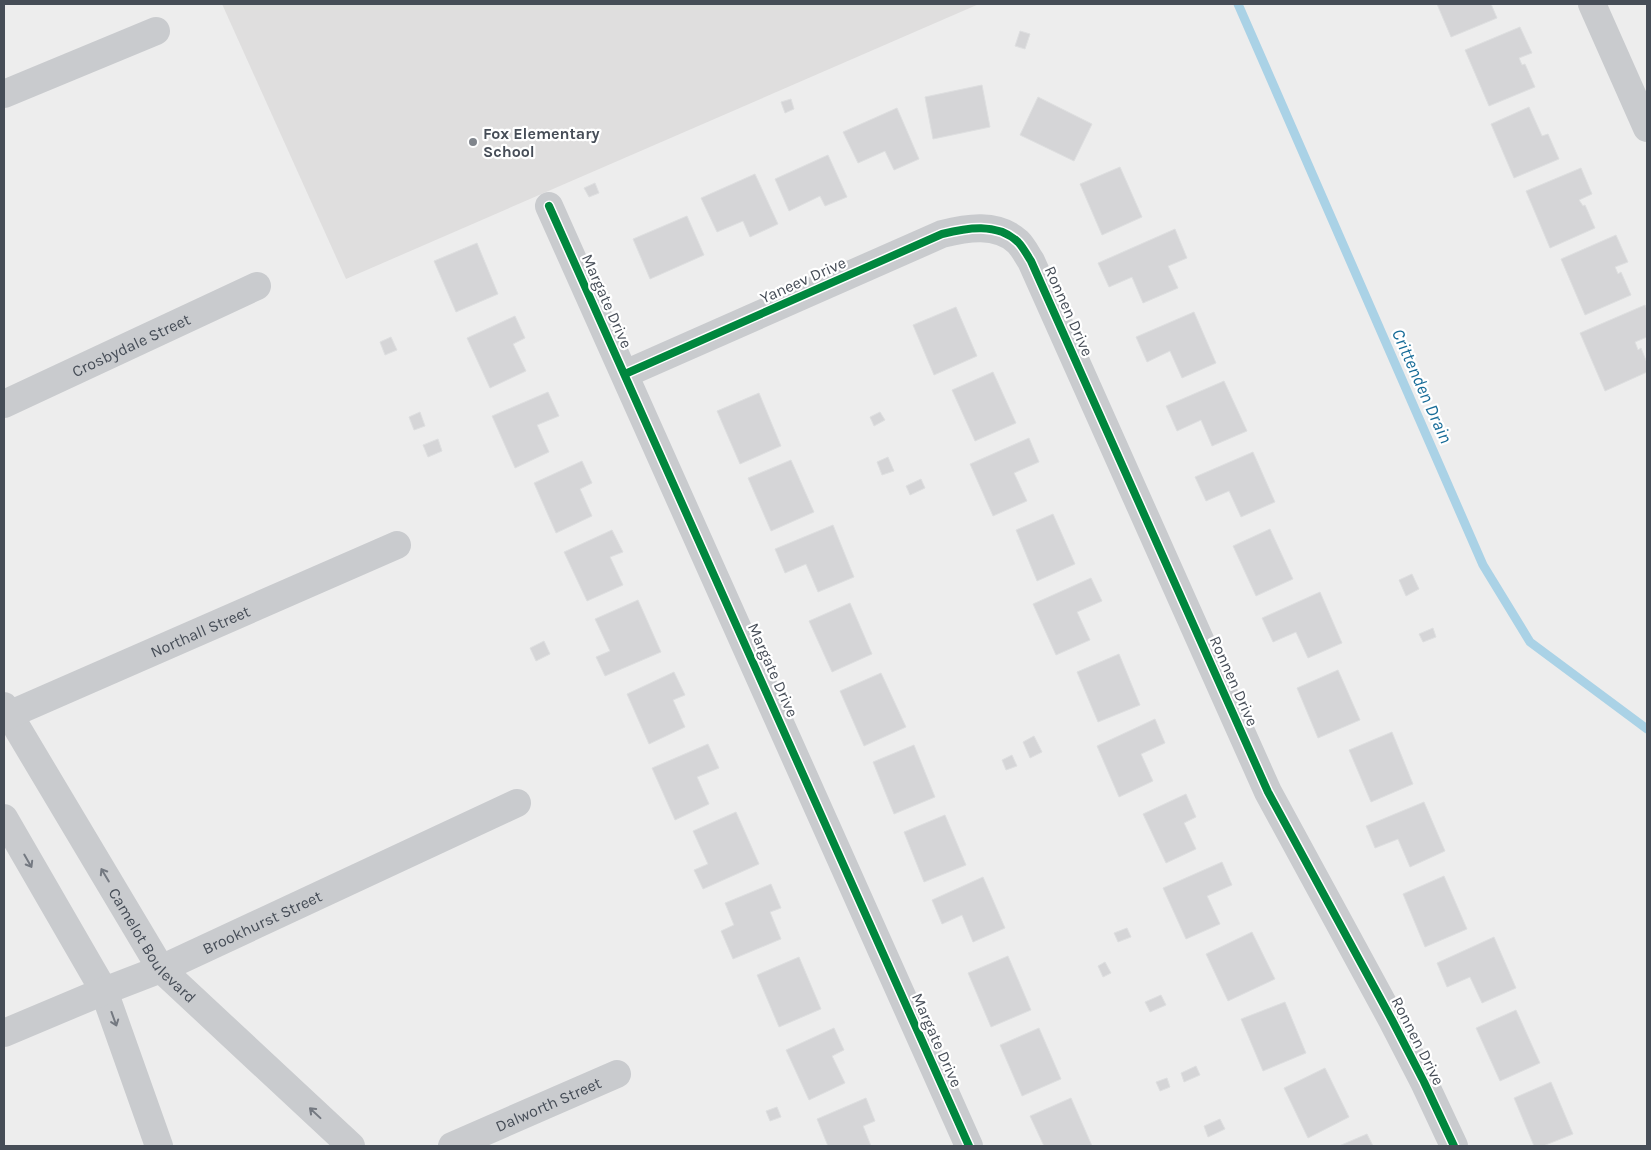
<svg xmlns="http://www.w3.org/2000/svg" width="1651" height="1150" font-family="Karla,sans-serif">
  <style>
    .education { fill: #dfdede }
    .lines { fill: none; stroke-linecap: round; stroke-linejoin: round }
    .stream { stroke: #aad2e6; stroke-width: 9 }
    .building { fill: #d5d5d7; stroke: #dedfe0 }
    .street { stroke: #c9cbce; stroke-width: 28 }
    .cycleway-casing { stroke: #fff; stroke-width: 11 }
    .cycleway { stroke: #00873e; stroke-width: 8 }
    .oneway { stroke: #747981 }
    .poi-dot { fill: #80858c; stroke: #fff; stroke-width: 2 }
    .labels { text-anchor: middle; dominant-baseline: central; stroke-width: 4.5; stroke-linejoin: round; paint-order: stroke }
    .poi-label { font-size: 16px; font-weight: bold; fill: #464d57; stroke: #fff; text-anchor: start }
    .street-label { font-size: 16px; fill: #464d57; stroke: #fff }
    .water-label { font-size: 18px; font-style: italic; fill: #176c98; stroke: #fff }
  </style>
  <rect width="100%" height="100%" fill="#ededed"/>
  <!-- education -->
  <path class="education" d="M222,4h757l-633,275z"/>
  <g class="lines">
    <!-- stream -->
    <path class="stream" d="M1238,4l245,561 47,77 117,87"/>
  </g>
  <!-- building -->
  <g class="building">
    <path d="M1437,4h54l6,14 -46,19z"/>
    <path d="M1520,27l12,26 -13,5 3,7 3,-1 10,23 -46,19 -24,-56z"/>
    <path d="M1020,31l10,3 -5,15 -10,-3z"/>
    <path d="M982,85l8,42 -57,12 -8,-42z"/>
    <path d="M1038,97l54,27 -18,37 -54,-26z"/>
    <path d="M791,99l3,10 -9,4 -4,-11z"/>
    <path d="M1529,107l13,29 6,-2 11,25 -45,19 -23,-54z"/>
    <path d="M897,108l22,51 -25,11 -9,-19 -27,12 -15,-31z"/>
    <path d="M828,155l19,42 -22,9 -5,-10 -31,15 -14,-32z"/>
    <path d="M1120,167l22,50 -40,18 -22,-51z"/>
    <path d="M1581,168l11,26 -13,6 4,6 2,-1 10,23 -45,20 -24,-57z"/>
    <path d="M755,174l23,50 -28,13 -7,-16 -26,11 -16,-34z"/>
    <path d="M595,183l4,10 -10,4 -5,-9z"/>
    <path d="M687,216l17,39 -54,24 -17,-40z"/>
    <path d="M1175,229l12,29 -19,8 10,22 -35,15 -11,-26 -23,10 -11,-24z"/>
    <path d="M1616,235l12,27 -13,5 3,7 3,-2 10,23 -46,20 -24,-56z"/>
    <path d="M477,243l21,51 -42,18 -22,-51z"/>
    <path d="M1645,305l2,5v27l-12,5 3,8 3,-2 6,15v9l-42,19 -25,-58z"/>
    <path d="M956,307l21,49 -43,19 -21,-50z"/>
    <path d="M1194,312l22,51 -34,15 -12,-27 -23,11 -11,-25z"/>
    <path d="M515,316l10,22 -12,6 13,27 -36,17 -23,-50z"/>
    <path d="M391,337l6,13 -12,5 -5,-13z"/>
    <path d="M993,372l23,51 -41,18 -23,-51z"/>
    <path d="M1224,381l23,50 -35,15 -11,-26 -24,11 -11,-25z"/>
    <path d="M548,392l11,24 -22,9 12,27 -34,16 -23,-52z"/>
    <path d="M759,393l22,53 -41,18 -23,-53z"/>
    <path d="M420,412l5,14 -11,4 -5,-13z"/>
    <path d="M880,412l5,8 -11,6 -4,-9z"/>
    <path d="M1029,438l10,24 -25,11 13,28 -34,15 -23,-52z"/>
    <path d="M438,439l4,12 -14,6 -5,-12z"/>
    <path d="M1253,452l22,50 -34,15 -12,-26 -23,10 -11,-24z"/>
    <path d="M888,457l6,14 -12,4 -5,-13z"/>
    <path d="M791,460l23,52 -43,19 -23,-53z"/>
    <path d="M582,461l10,22 -12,6 12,27 -36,17 -22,-50z"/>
    <path d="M921,479l4,9 -15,7 -4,-9z"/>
    <path d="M1053,514l22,50 -38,17 -21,-51z"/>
    <path d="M833,525l21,52 -36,15 -12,-28 -21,9 -10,-24z"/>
    <path d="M1270,529l23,50 -37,17 -23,-50z"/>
    <path d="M612,530l11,22 -13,5 13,28 -36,16 -23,-49z"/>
    <path d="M1412,574l7,15 -13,7 -7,-16z"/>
    <path d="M1091,578l11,23 -25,11 13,28 -34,15 -23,-51z"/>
    <path d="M1320,592l22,51 -34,15 -12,-26 -23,10 -11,-24z"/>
    <path d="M638,600l23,52 -56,24 -9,-19 14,-6 -15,-32z"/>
    <path d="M850,603l22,51 -40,18 -23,-51z"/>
    <path d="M1433,628l3,9 -13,5 -4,-8z"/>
    <path d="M544,641l6,13 -14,7 -6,-13z"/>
    <path d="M1119,654l21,51 -42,17 -21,-50z"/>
    <path d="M1338,670l22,50 -42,18 -21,-50z"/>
    <path d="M674,672l11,23 -12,5 12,27 -36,17 -22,-50z"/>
    <path d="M881,673l25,54 -42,19 -24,-55z"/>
    <path d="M1155,719l10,24 -24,11 12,27 -34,16 -22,-51z"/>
    <path d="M1392,732l21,52 -42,18 -22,-52z"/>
    <path d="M1034,736l8,16 -12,6 -7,-16z"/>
    <path d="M708,744l11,24 -22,9 12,27 -34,16 -23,-52z"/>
    <path d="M914,745l21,52 -41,17 -21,-52z"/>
    <path d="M1012,755l5,11 -11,4 -4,-10z"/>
    <path d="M1186,794l10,23 -12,6 12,26 -30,14 -23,-49z"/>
    <path d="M1424,802l21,49 -35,16 -12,-28 -23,9 -9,-22z"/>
    <path d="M736,812l23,52 -56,25 -9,-19 14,-6 -15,-33z"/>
    <path d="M945,815l21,50 -42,17 -20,-50z"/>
    <path d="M1222,862l10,23 -25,11 13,28 -34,15 -23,-51z"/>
    <path d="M1444,876l23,53 -42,18 -22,-53z"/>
    <path d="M983,877l22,51 -32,14 -11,-27 -20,9 -10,-24z"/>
    <path d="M771,884l10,24 -11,4 11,27 -48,20 -12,-28 13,-6 -9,-22z"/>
    <path d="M1127,928l4,9 -13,5 -4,-9z"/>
    <path d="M1252,932l23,47 -47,22 -22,-47z"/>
    <path d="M1494,937l22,51 -34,15 -12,-26 -23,10 -10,-24z"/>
    <path d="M1008,956l23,54 -40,17 -23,-54z"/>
    <path d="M799,957l22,52 -42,18 -22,-52z"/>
    <path d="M1105,962l6,11 -8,4 -5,-11z"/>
    <path d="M1161,995l5,10 -16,7 -5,-10z"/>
    <path d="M1285,1002l21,51 -43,18 -22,-52z"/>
    <path d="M1516,1010l24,53 -40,18 -24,-53z"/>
    <path d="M834,1028l10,22 -12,6 13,27 -36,17 -23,-50z"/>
    <path d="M1039,1028l22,51 -39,17 -22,-51z"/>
    <path d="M1196,1066l4,9 -16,7 -3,-9z"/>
    <path d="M1325,1068l24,49 -41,21 -24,-50z"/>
    <path d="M1167,1078l3,9 -10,4 -4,-9z"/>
    <path d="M1551,1082l22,52 -30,12h-9l-20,-48z"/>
    <path d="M866,1098l9,23 -12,5 8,20h-43l-11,-27z"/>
    <path d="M1071,1098l21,48h-48l-14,-30z"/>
    <path d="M777,1107l4,10 -11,4 -4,-10z"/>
    <path d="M1220,1119l5,10 -17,8 -4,-11z"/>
    <path d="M1367,1134l6,12h-34z"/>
  </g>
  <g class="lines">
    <!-- street -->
    <g class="street">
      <path d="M1592,4l55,124"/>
      <path d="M4,94l152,-63"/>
      <path d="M549,206l420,940"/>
      <path d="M625,374l317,-140c24,-6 55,-12 76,8 5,5 9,13 13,19l237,531 124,228 32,62 30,64"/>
      <path id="s1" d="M4,404l253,-118"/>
      <path id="s2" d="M4,706l157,263 190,177"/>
      <path id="s3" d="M4,717l393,-172"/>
      <path d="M4,818l100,173 55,155"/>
      <path id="s4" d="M4,1033l100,-42 57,-22 356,-166"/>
      <path id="s5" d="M452,1146l165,-72"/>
    </g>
    <!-- cycleway casing -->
    <g class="cycleway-casing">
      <g id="cycleway">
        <path d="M549,206l420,940"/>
        <path d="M625,374l317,-140c24,-6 55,-12 76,8 5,5 9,13 13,19l237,531 124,228 32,62 30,64"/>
      </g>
    </g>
    <!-- cycleway -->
    <use href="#cycleway" class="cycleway"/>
  </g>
  <!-- one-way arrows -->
  <defs><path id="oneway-shaft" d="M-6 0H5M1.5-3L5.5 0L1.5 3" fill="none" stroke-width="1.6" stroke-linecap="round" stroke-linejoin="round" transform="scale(1.25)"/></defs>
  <g class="oneway">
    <use href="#oneway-shaft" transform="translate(28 861) rotate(60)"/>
    <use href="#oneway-shaft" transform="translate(105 875) rotate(-121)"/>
    <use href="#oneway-shaft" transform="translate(114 1019) rotate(70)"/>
    <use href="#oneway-shaft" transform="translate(315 1113) rotate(-137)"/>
  </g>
  <!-- markers -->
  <circle class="poi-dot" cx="473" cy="142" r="5"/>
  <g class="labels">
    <!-- poi labels -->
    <g class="poi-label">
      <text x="483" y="133">Fox Elementary<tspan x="483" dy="18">School</tspan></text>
    </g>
    <!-- street labels -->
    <g class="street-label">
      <text transform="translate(803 280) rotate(-24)">Yaneev Drive</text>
      <text transform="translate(607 301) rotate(66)">Margate Drive</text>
      <text transform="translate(1069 311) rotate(66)">Ronnen Drive</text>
      <text stroke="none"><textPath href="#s1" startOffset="140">Crosbydale Street</textPath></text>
      <text stroke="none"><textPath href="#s3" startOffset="214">Northall Street</textPath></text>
      <text transform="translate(773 670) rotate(66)">Margate Drive</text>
      <text transform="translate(1234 681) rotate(66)">Ronnen Drive</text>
      <text stroke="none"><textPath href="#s4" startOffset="281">Brookhurst Street</textPath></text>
      <text stroke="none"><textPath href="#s2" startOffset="282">Camelot Boulevard</textPath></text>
      <text transform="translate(937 1040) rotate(66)">Margate Drive</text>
      <text transform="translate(1418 1041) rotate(63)">Ronnen Drive</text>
      <text stroke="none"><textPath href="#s5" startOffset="105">Dalworth Street</textPath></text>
    </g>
    <!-- water labels -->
    <g class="water-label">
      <text transform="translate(1422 386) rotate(66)">Crittenden Drain</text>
    </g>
  </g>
  <!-- border -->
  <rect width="1651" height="1150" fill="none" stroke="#464d57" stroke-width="10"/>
</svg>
